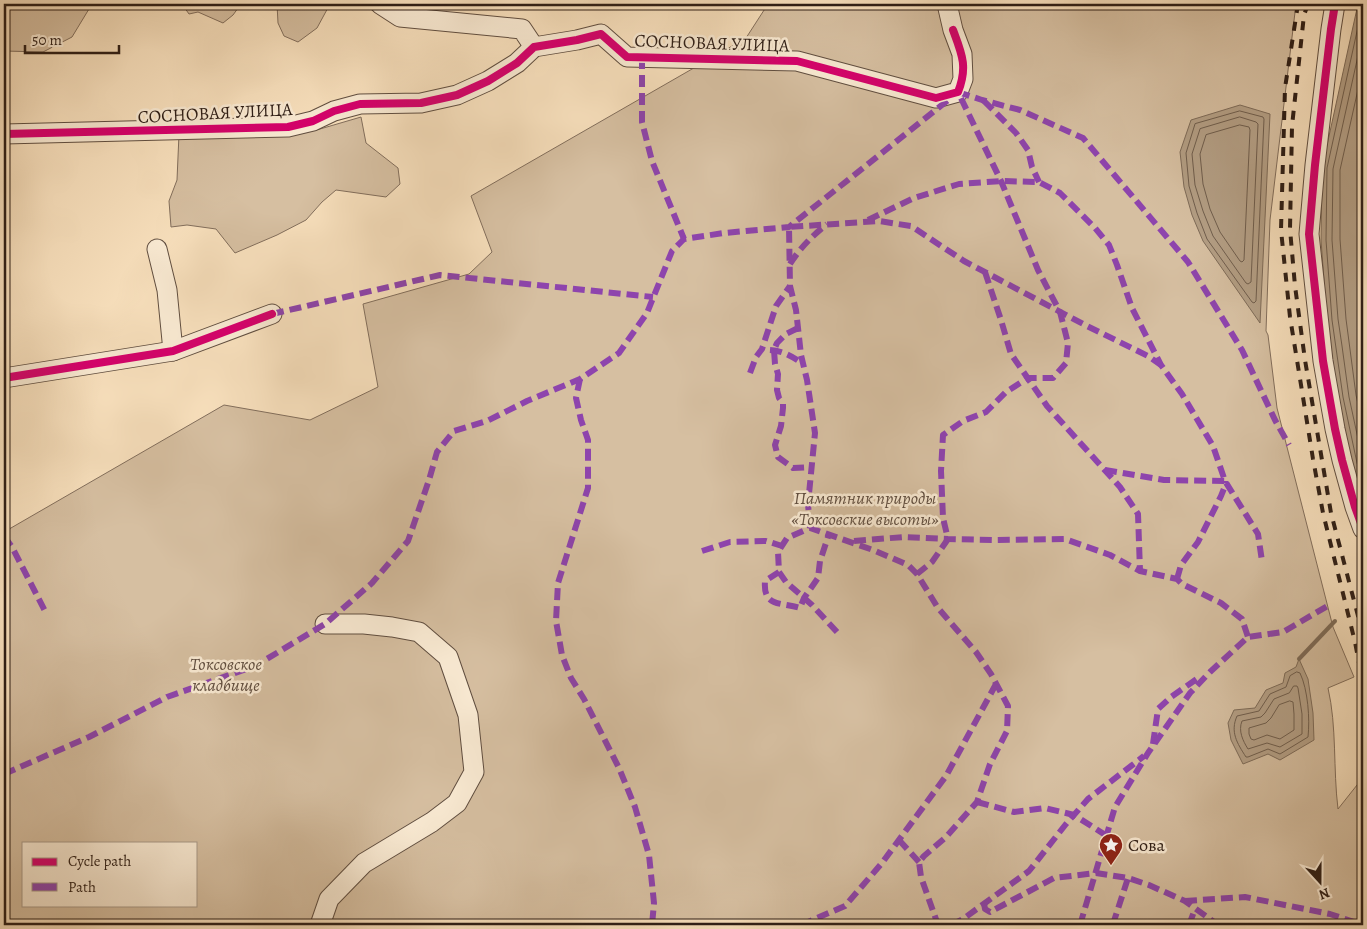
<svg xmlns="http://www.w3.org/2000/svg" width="1367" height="929" font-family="Alegreya,serif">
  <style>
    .green { fill: #d6bfa1; stroke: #826e5c; fill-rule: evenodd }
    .water { fill: #b39e84; stroke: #7e6b58 }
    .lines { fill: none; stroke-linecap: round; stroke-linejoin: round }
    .shore { stroke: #705e4d; stroke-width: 1 }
    .stream { stroke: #7e6b58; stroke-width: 4 }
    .minor-casing { stroke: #604e40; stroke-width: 21 }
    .minor { stroke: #faebd4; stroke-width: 19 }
    .rail { stroke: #2e1e16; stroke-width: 4; stroke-dasharray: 9 9; stroke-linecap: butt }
    .quiet { stroke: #8e44ad; stroke-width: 6; stroke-dasharray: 12 6; stroke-linecap: butt }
    .cycleway-casing { stroke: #faebd4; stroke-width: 11 }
    .cycleway { stroke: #d6006c; stroke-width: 8 }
    .labels { text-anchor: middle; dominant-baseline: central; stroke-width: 5; stroke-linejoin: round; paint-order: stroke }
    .street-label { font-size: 18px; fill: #2e1e16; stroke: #faebd4 }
    .park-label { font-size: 18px; font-style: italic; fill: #604e40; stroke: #faebd4 }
    .poi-label { font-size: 18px; fill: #2e1e16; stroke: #faebd4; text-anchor: start }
  </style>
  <rect width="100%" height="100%" fill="#f8e0bd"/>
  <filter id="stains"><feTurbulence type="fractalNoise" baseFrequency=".004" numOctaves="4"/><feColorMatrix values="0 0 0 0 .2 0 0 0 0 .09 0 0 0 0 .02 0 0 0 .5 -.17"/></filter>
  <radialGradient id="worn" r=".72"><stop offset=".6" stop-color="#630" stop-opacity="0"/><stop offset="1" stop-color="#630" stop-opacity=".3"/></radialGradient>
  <!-- green -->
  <g class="green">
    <path d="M4,4h88l-20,33 -29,15 -39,-1z"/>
    <path d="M182,4h59l-8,11 -10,8 -25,-11 -9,2z"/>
    <path d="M277,4h53l-13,24 -19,14 -14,-6 -6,-13z"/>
    <path d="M768,4h528l-26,216 -4,111 2,4 9,73 56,219 21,50 -26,11c9,39 5,81 10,121l23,-29 2,9v136h-1359v-393l220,-127 86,15 68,-33 -15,-83 106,-30 23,-22 -21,-56 275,-158zM24,843h172v62h-172z"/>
    <path d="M361,117l5,26 32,25 2,16 -14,13 -50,-7 -14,12 -16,18 -29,15 -42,18 -19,-24 -29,-4 -16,2 -2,-26 8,-21 2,-46h105l36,-5z"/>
  </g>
  <!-- water -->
  <g class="water">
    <path d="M1358,4h5v493l-11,-33 -14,-66 -11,-77 -6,-81 1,-72z"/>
    <path d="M1240,105l30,9 -10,209 -57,-82 -11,-26 -8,-28 -4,-35 11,-32z"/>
    <path d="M1299,659l9,20 5,34 1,27 -34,20 -12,-6 -25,10 -12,-24 -3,-17 6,-13 21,-2 11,-18 17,-7 2,-10 11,-6z"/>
  </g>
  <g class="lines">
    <!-- shore -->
    <g class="shore">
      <path d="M1363,4l-36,164 -1,72 6,80 11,77 14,66 6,19"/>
      <path d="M1363,33l-30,136 -1,71 6,79 4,27 7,51 14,65"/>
      <path d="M1363,67l-23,103v69l6,80 10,76 7,32"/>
      <path d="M1240,111l23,6 1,2 -8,182 -2,2 -2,-1 -45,-63 -10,-26 -8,-27 -3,-33 9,-29z"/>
      <path d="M1240,117l16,5 2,2 -7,158 -3,2 -2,-1 -33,-47 -10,-25 -8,-26 -3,-31 8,-25z"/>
      <path d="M1240,125l9,2 1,3 -6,130 -2,2 -2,-1 -20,-29 -10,-23 -7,-25 -3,-30 6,-19z"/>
      <path d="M1297,672l3,1c8,17 10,46 8,64l-28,17 -12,-5 -20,8h-2c-9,-14 -16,-25 -9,-41l22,-5 11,-17 16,-7 4,-11z"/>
      <path d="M1294,686h3l1,2 4,26v20l-22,13 -13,-4 -19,6c-5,-8 -10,-18 -6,-28l19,-4 4,-4 9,-14 15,-6z"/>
      <path d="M1290,701l3,1 1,12v16l-14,9 -13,-4 -13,5 -3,-1 -2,-5v-6l17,-5 5,-5 8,-13z"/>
    </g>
    <!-- stream -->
    <path class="stream" d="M1299,659l36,-38"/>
    <!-- minor casing -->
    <g class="minor-casing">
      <g id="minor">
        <path d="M380,4l20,13 122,12 12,18"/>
        <path d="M1335,4l-4,25 -16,136 -6,69 14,127 12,68 7,31 13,47 8,22"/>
        <path d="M4,134l284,-7 25,-6 21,-10 26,-7 61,-1 36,-8 31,-14 29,-18 17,-16 43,-7 24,-6 26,23 170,4 139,37 22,-6 5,-13 -1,-25 -9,-24 -6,-26"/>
        <path d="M157,249l10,41 6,61"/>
        <path d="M4,378l169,-27 99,-37"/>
        <path d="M320,925l9,-26 35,-36 68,-41 25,-19 17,-31 -6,-57 -20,-58 -29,-25 -27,-5 -28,-3h-39"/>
      </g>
    </g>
    <!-- minor -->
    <use href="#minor" class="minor"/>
    <!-- rail -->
    <g class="rail">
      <path d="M1298,4l-13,84 -4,142 9,87 23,142 10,54 32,129 8,42"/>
      <path d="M1308,4l-4,11 -12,111 -2,103 5,57 10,74 26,153 32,122"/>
    </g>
    <!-- quiet -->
    <g class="quiet">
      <path d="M642,57v65l10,39 32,78"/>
      <path d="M958,92l24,8 38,10 63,28 105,124 54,88 33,70 14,25"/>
      <path d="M984,101l32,32 12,17 4,17 7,15"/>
      <path d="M868,220l46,-22 45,-14 42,-3 38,1 21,11 35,35 14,17 8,20 15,43 29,57 21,29 31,52 12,35 33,53 4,27"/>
      <path d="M790,264c10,-16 22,-28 37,-40"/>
      <path d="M985,272l16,48 10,34 36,52 73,81 18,27 2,57"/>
      <path d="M272,314l168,-39 213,22"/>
      <path d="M798,328l-12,6 -9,9 -3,7 1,14 3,10 -1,16 2,8 4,5v5l-2,18 -6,19 3,12 15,11 18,-1"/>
      <path d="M770,350c13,1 22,6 33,14"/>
      <path d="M750,373l6,-16 6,-8 14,-43 14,-20"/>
      <path d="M580,379l-4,19 5,22 7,20v48l-30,95 -2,38 6,34 9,23 13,21 35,69 16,39 14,48 5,48 -2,22"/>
      <path d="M1105,470l59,10 61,1"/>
      <path d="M810,528l-2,-24 7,-71 -8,-53 -6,-25 -5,-45 -6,-24 -1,-59 90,-6 32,5 53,35 121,64 63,31 13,9"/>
      <path d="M4,536l8,11 33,64"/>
      <path d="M854,541l50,-4 44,2 49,1 68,-1 45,16 30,16 37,8 5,5 39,19 21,16 6,18"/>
      <path d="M702,551l28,-9 36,-1 16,5"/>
      <path d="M779,572l-14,9c-2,26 15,21 35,27l4,-10 14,-20 2,-17 9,-27"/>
      <path d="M917,574l15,-12 16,-23 -5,-21 -2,-47 2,-36 20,-14 23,-9 20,-20 22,-14h25l13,-15 2,-20 -8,-31 -22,-42 -37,-89 -43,-89"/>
      <path d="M1177,579l4,-14 17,-23 23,-46 4,-10v-5"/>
      <path d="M837,632l-25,-27 -26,-23 -7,-10 -1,-20 9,-14 23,-10 63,22 35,15 9,9 21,34 38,44 15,22 17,32 -1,25 -17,33 -13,38 -31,35 -22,19 -5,6 2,15 17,48"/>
      <path d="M1153,744l5,-35 13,-12 30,-21"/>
      <path d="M4,774l85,-37 78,-40 88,-31 70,-42 47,-41 36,-42 21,-61 8,-28 17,-21 33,-10 40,-20 53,-22 39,-26 28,-40 25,-62 12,-12 40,-6 65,-6 163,-130"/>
      <path d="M977,802l37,10 31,-4 29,7 33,21"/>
      <path d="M899,840l20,22"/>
      <path d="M1185,901l60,-4 85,17 33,11"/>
      <path d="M984,903l1,6 5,3 64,-34 42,-5 32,5 21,7 36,16 33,24"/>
      <path d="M801,925l44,-19 37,-43 64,-87 50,-92"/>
      <path d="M951,925l12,-6 66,-48 37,-47 22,-25 56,-43"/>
      <path d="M1080,925l35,-118 33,-54 42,-60 20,-21 38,-35 35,-5 48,-28"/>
      <path d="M1114,925v-4l14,-43"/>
      <path d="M1189,925l6,-16"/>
    </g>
    <!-- cycleway casing -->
    <g class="cycleway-casing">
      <g id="cycleway">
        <path d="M1335,4l-4,25 -16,136 -6,69 14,127 12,68 7,31 13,47 8,22"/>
        <path d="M4,134l284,-7 25,-6 21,-10 26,-7 61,-1 36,-8 31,-14 29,-18 17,-16 43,-7 24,-6 26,23 170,4 139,37 22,-6c10,-25 4,-38 -5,-62"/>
        <path d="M4,378l169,-27 99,-37"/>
      </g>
    </g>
    <!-- cycleway -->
    <use href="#cycleway" class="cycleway"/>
  </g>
  <!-- icons -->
  <defs>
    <g id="sight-pin" transform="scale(1.25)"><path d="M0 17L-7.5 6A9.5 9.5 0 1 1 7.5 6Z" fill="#8f2418" stroke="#faebd4"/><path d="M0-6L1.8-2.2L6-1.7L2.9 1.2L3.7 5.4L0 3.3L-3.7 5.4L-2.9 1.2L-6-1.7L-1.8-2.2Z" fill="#fff"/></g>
  </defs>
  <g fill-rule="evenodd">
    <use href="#sight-pin" x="1111" y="845"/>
  </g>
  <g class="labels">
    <!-- street labels -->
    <g class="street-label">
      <text transform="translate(712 43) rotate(2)">СОСНОВАЯ УЛИЦА</text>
      <text transform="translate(215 113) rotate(-3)">СОСНОВАЯ УЛИЦА</text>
    </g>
    <!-- park labels -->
    <g class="park-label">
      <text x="865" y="498">Памятник природы<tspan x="865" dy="21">«Токсовские высоты»</tspan></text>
      <text x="226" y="664">Токсовское<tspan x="226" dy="21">кладбище</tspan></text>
    </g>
    <!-- poi labels -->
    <g class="poi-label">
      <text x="1128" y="845">Сова</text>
    </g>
  </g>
  <!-- margin -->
  <rect width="1367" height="929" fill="none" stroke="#f8e0bd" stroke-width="20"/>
  <rect x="5" y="5" width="1357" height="919" fill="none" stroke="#2e1e16" stroke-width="2.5"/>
  <rect x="10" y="10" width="1347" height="909" fill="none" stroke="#2e1e16"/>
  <!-- legend -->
  <rect x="22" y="842" width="175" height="65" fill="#faebd4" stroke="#a89988"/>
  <rect x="32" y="858" width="25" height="8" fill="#d6006c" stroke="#a89988"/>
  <text x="68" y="866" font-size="15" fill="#2e1e16">Cycle path</text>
  <rect x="32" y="883" width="25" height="8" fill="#8e44ad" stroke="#a89988"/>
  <text x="68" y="892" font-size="15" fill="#2e1e16">Path</text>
  <!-- north arrow -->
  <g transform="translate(1320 882) rotate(159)" stroke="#faebd4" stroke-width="4" paint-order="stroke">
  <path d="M0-4L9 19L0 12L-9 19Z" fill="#2e1e16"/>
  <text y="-8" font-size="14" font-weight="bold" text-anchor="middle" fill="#2e1e16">N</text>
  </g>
  <!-- scale -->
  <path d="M25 45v8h94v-8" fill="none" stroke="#2e1e16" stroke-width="2.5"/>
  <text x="32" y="45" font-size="15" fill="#2e1e16" stroke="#faebd4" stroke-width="4" paint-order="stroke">50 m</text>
  <rect width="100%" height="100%" filter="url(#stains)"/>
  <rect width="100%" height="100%" fill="url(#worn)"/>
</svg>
